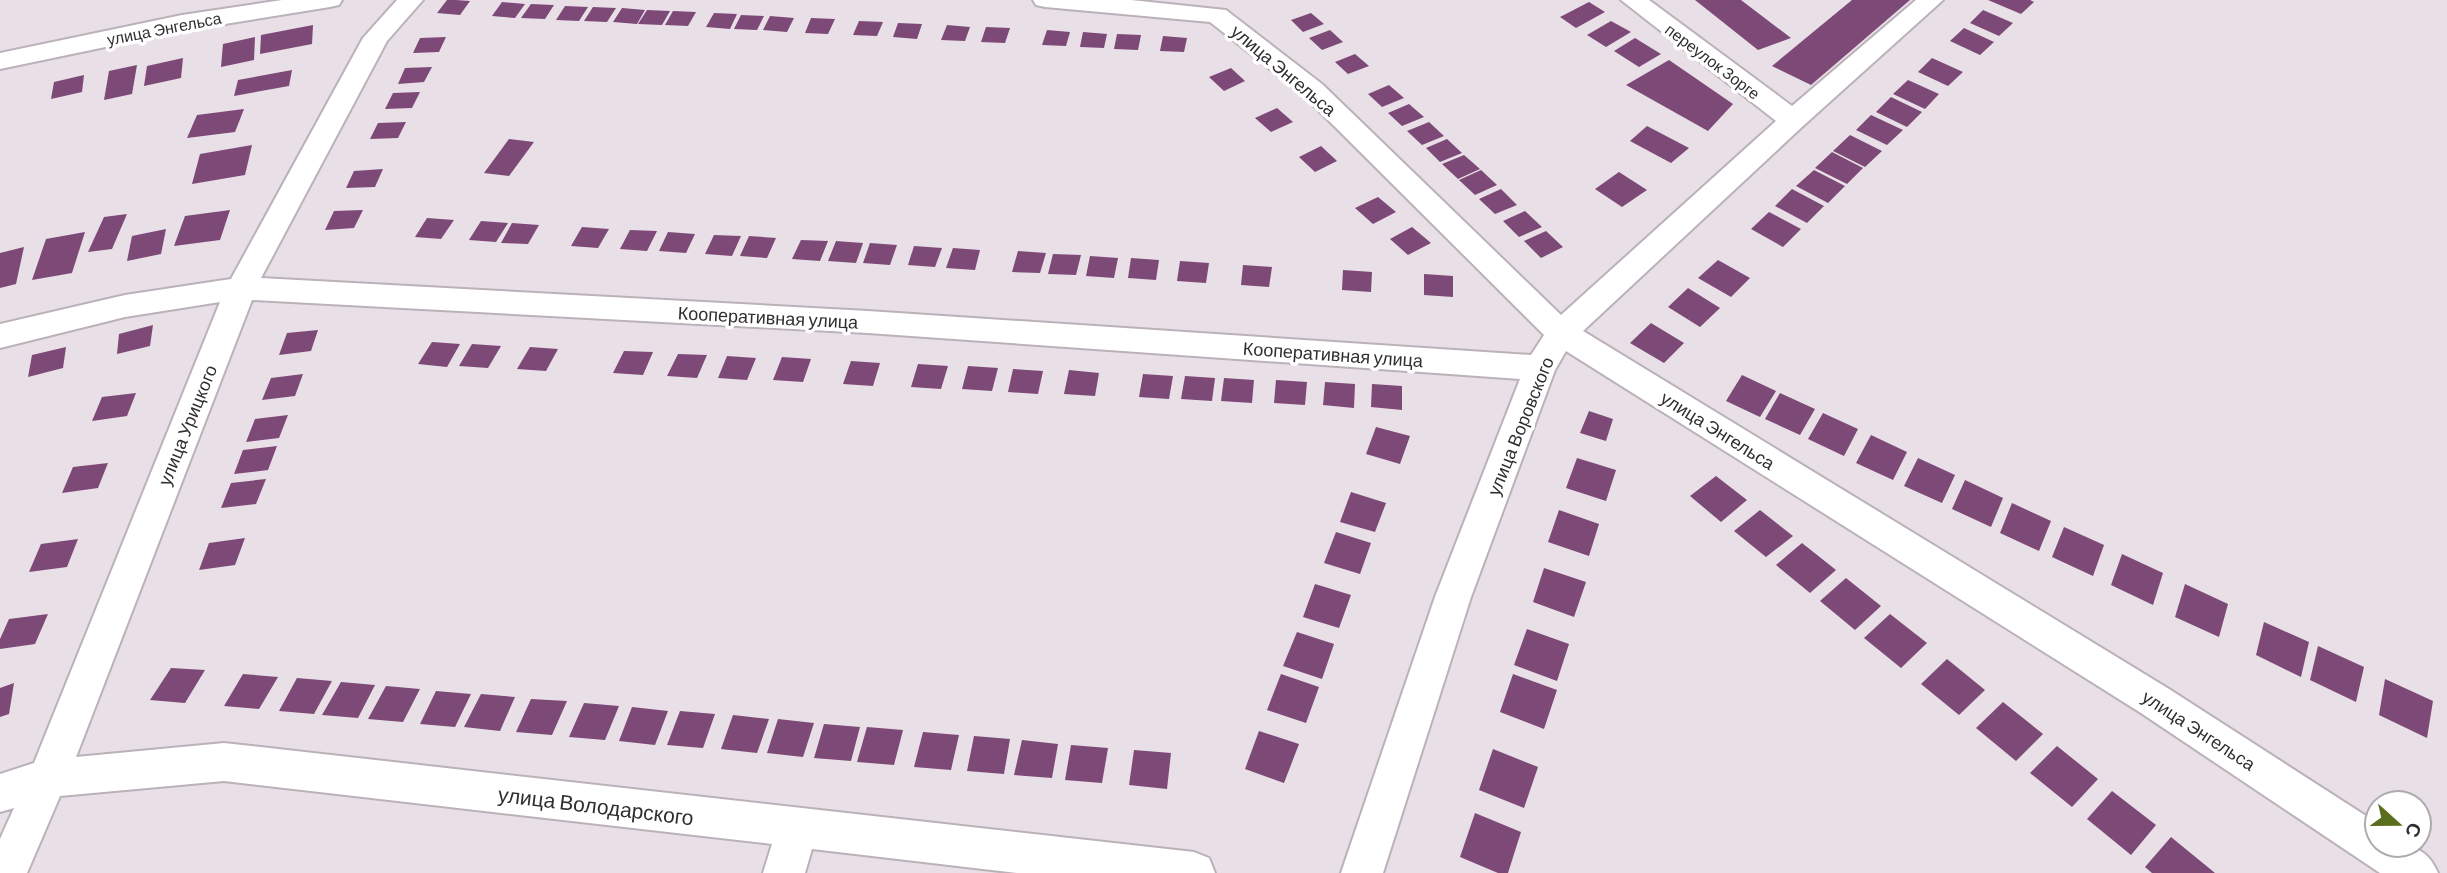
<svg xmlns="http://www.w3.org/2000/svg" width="2447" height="873" font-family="Barlow,sans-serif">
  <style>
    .building { fill: #7d4977 }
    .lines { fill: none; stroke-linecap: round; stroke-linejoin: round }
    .minor-casing { stroke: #bbb1b9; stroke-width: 4 }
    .minor { fill: #fff; fill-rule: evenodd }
    .labels { text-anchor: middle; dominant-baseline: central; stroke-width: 7; stroke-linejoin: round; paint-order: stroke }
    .far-street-label { font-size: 16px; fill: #312e31; stroke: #fff }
    .street-label { font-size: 18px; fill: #312e31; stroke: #fff }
    .near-street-label { font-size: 21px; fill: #312e31; stroke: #fff }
  </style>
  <rect width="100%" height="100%" fill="#e9dfe7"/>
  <!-- building -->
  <g class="building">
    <path d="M447,0h9l14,1 -10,14 -23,-2z"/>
    <path d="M1695,0h46l50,38 -33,12z"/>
    <path d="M1852,0h58l-99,85 -39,-19z"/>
    <path d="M1988,0h42l4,2 -13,12z"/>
    <path d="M502,2l23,2 -10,14 -23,-2z"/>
    <path d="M1589,2l16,10 -29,16 -16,-11z"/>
    <path d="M531,4l23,1 -9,14 -24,-1z"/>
    <path d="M565,6l23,1 -9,14 -23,-1z"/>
    <path d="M593,7l23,1 -9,14 -23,-1z"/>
    <path d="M622,8l23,2 -8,14 -24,-2z"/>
    <path d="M647,10l23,1 -8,14 -24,-1z"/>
    <path d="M1983,10l30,13 -14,13 -29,-13z"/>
    <path d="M673,11l23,1 -8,14 -23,-1z"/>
    <path d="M714,13l23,1 -7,15 -24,-2z"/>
    <path d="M1311,13l13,11 -21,8 -12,-12z"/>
    <path d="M741,15l23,1 -7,14 -23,-1z"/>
    <path d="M770,16l24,2 -7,14 -24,-2z"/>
    <path d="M811,18l24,1 -7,15 -23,-1z"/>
    <path d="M859,21l24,1 -6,14 -24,-1z"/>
    <path d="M1611,21l20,11 -25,15 -19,-12z"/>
    <path d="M898,23l24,1 -5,15 -24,-2z"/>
    <path d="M313,25l-1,19 -52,10 1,-19z"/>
    <path d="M947,25l23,2 -5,14 -24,-1z"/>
    <path d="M986,27l24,1 -5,15 -24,-1z"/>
    <path d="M1964,28l30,14 -14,13 -30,-14z"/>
    <path d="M1047,30l23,2 -4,14 -24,-1z"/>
    <path d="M1330,30l13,12 -21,8 -13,-12z"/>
    <path d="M1083,32l24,2 -3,14 -24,-1z"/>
    <path d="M1117,34l24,1 -3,15 -24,-1z"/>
    <path d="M1163,36l24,2 -3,14 -24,-1z"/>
    <path d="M255,37l-1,23 -33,7 2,-23z"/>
    <path d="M446,37l-7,15 -26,1 7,-15z"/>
    <path d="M1635,38l26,16 -22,13 -25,-16z"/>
    <path d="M1355,54l14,12 -21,8 -13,-12z"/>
    <path d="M183,58l-2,20 -37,8 3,-20z"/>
    <path d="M1932,58l31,14 -15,14 -30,-14z"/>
    <path d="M1669,60l64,44 -25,27 -82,-46z"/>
    <path d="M137,65l-5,29 -28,6 5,-29z"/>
    <path d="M432,67l-8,15 -26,2 7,-16z"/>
    <path d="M1231,68l14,13 -21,10 -15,-14z"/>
    <path d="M292,70l-3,16 -55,10 4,-16z"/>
    <path d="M84,75l-2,17 -31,7 3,-17z"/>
    <path d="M1908,80l31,14 -14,15 -32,-15z"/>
    <path d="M1389,85l15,13 -22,9 -14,-13z"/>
    <path d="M420,92l-8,16 -27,1 8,-16z"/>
    <path d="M1891,97l31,15 -15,15 -31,-15z"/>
    <path d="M1409,104l15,13 -22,9 -14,-13z"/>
    <path d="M1277,108l16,14 -22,10 -16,-14z"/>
    <path d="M244,109l-9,23 -48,6 10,-23z"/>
    <path d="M1871,115l32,15 -16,15 -31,-15z"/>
    <path d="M406,122l-8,16 -28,1 8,-16z"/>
    <path d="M1429,122l15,14 -22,9 -15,-14z"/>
    <path d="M1647,126l42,22 -18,15 -41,-22z"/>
    <path d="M1850,135l32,16 -17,16 -32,-16z"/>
    <path d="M509,139l25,3 -25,34 -25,-3z"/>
    <path d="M1447,139l15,14 -22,9 -14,-14z"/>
    <path d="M252,145l-7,30 -53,9 8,-30z"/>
    <path d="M1321,146l16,15 -22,11 -16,-15z"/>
    <path d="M1832,152l31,16 -16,16 -32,-16z"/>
    <path d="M1464,155l16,14 -22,10 -16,-15z"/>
    <path d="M383,169l-8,18 -29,1 8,-17z"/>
    <path d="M1481,170l16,15 -22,10 -16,-15z"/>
    <path d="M1814,170l31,16 -17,17 -32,-17z"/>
    <path d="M1619,172l28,18 -25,17 -27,-18z"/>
    <path d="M1501,189l16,16 -22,9 -16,-15z"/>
    <path d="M1792,189l32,17 -17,17 -32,-17z"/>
    <path d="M1378,197l18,15 -23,12 -18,-16z"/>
    <path d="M230,210l-10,30 -46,6 11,-30z"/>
    <path d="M363,210l-9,18 -29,2 9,-19z"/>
    <path d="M1525,211l17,16 -23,10 -16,-16z"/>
    <path d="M1769,212l32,17 -18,18 -32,-18z"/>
    <path d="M127,214l-15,35 -24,3 16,-35z"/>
    <path d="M427,218l27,2 -13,19 -26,-2z"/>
    <path d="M481,221l27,2 -12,19 -27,-2z"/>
    <path d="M512,223l27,2 -11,19 -27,-1z"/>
    <path d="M582,227l27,2 -11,19 -27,-2z"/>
    <path d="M1412,227l19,16 -23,12 -18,-16z"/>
    <path d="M166,229l-5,25 -34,7 5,-25z"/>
    <path d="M630,230l27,1 -10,20 -27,-2z"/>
    <path d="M1546,231l17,16 -22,11 -17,-17z"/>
    <path d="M85,232l-13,41 -40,7 14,-41z"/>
    <path d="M668,232l27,2 -9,19 -27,-2z"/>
    <path d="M714,235l27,1 -9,20 -27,-2z"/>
    <path d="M749,236l27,2 -9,20 -27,-2z"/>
    <path d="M801,240l27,1 -8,20 -28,-2z"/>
    <path d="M836,241l27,2 -7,20 -28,-2z"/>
    <path d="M870,243l27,2 -7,20 -27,-2z"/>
    <path d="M914,246l28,2 -7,19 -27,-2z"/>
    <path d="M24,247l-8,37 -16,4v-35z"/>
    <path d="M953,248l27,2 -5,20 -29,-2z"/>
    <path d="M1018,251l28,2 -6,20 -28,-1z"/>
    <path d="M1053,254l28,1 -5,20 -28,-1z"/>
    <path d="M1090,256l28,2 -4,20 -28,-2z"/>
    <path d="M1131,258l28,2 -3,20 -28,-2z"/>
    <path d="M1718,260l32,18 -19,19 -33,-19z"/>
    <path d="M1180,261l29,2 -3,20 -29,-2z"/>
    <path d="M1243,265l29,2 -3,20 -28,-2z"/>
    <path d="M1343,270l29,2 -1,20 -29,-2z"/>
    <path d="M1424,274l29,2v21l-29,-2z"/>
    <path d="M1688,288l32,20 -20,19 -32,-20z"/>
    <path d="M1651,323l33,20 -20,20 -34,-20z"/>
    <path d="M153,325l-3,21 -33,8 2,-20z"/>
    <path d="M318,330l-7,21 -32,4 8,-22z"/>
    <path d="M432,342l28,2 -13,23 -29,-3z"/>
    <path d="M472,344l29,2 -13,22 -29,-2z"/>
    <path d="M66,347l-3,21 -35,9 4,-22z"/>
    <path d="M530,347l28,2 -12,22 -29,-2z"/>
    <path d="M624,351l29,1 -10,23 -30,-2z"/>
    <path d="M678,354l29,1 -10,23 -30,-2z"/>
    <path d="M727,356l29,2 -9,22 -29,-2z"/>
    <path d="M782,357l29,2 -8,23 -30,-2z"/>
    <path d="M851,361l29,2 -7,23 -30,-2z"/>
    <path d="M918,364l30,2 -7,23 -30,-2z"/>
    <path d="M968,366l30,2 -6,23 -30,-2z"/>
    <path d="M1013,369l30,2 -5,23 -30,-2z"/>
    <path d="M1069,370l30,3 -4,23 -31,-2z"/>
    <path d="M303,374l-8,22 -33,4 9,-22z"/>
    <path d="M1143,374l30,2 -4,23 -30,-2z"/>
    <path d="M1742,375l34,16 -16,26 -34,-16z"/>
    <path d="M1185,376l30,2 -3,23 -31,-2z"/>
    <path d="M1224,378l30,2 -2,23 -31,-2z"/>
    <path d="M1276,380l31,2 -2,23 -31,-2z"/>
    <path d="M1325,382l30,2 -1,24 -31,-3z"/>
    <path d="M1372,384l30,2v24l-31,-3z"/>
    <path d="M136,393l-9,23 -35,5 10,-24z"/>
    <path d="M1780,393l35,16 -15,26 -35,-16z"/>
    <path d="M1589,411l24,8 -7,22 -26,-8z"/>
    <path d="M1823,413l35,16 -14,27 -36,-17z"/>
    <path d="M288,415l-9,23 -33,4 9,-23z"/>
    <path d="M1376,427l34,9 -10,28 -34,-10z"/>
    <path d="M1871,435l36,17 -14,28 -37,-17z"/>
    <path d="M277,446l-9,24 -34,4 9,-24z"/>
    <path d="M1577,458l39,12 -10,31 -40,-13z"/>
    <path d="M1918,458l37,17 -13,28 -38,-17z"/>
    <path d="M108,463l-10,25 -36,5 11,-26z"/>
    <path d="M1716,476l31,24 -26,22 -31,-26z"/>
    <path d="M266,479l-10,25 -35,4 10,-25z"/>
    <path d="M1965,480l38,18 -12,29 -39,-18z"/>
    <path d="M1351,492l35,11 -11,29 -35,-10z"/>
    <path d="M2012,503l39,18 -12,30 -39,-18z"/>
    <path d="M1559,510l40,14 -10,32 -41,-14z"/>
    <path d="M1760,510l33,26 -27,21 -32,-26z"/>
    <path d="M2064,527l40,18 -11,31 -41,-19z"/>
    <path d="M1336,532l35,11 -11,31 -36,-11z"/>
    <path d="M245,538l-10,27 -36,5 10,-27z"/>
    <path d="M78,539l-11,28 -38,5 12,-28z"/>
    <path d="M1802,543l34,27 -26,23 -34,-28z"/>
    <path d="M2122,554l41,19 -10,32 -42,-20z"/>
    <path d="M1544,568l42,14 -12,35 -41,-15z"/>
    <path d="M1846,578l35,28 -26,24 -35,-29z"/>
    <path d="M1315,584l36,11 -12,33 -36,-11z"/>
    <path d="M2185,584l43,20 -9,33 -44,-20z"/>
    <path d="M48,614l-13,30 -35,5v-10l9,-20z"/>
    <path d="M1890,614l37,29 -26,25 -37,-30z"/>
    <path d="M2264,622l45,20 -8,35 -45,-22z"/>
    <path d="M1527,629l42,15 -12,37 -43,-16z"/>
    <path d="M1297,632l37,12 -12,35 -39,-13z"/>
    <path d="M2318,646l46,21 -8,35 -46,-22z"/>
    <path d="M1947,659l38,31 -26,25 -38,-31z"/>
    <path d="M171,668l34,2 -20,33 -35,-3z"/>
    <path d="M243,674l35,3 -19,32 -35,-3z"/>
    <path d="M1281,674l38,13 -13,36 -39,-13z"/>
    <path d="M1513,674l44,16 -13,39 -44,-17z"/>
    <path d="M297,678l35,3 -18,33 -35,-3z"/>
    <path d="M2385,679l48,22 -6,37 -48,-23z"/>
    <path d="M341,682l34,3 -17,33 -36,-3z"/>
    <path d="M14,683l-5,31 -9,3v-29z"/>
    <path d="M386,686l34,3 -17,33 -35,-3z"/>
    <path d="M436,691l35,3 -16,33 -35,-3z"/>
    <path d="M481,694l34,3 -15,34 -36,-4z"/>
    <path d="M531,699l36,2 -15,34 -36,-3z"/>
    <path d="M2003,702l40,32 -27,27 -40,-33z"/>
    <path d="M584,703l35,3 -14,34 -36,-3z"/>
    <path d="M632,707l36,4 -13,34 -36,-4z"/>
    <path d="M680,711l35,3 -12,34 -36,-3z"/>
    <path d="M733,715l36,4 -12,34 -36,-4z"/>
    <path d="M778,719l36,4 -11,34 -36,-4z"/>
    <path d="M824,724l36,3 -9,34 -37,-3z"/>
    <path d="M867,727l36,3 -9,35 -37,-3z"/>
    <path d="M1259,731l40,13 -15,39 -39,-14z"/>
    <path d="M923,732l36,3 -8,35 -37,-3z"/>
    <path d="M974,736l36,3 -6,35 -37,-3z"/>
    <path d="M1022,740l36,4 -6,34 -38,-3z"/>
    <path d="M1071,745l37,3 -6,35 -37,-3z"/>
    <path d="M2057,746l41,33 -26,28 -42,-34z"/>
    <path d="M1493,749l45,18 -14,41 -45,-18z"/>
    <path d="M1134,750l37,3 -4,36 -38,-4z"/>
    <path d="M2112,791l44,34 -25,30 -44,-36z"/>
    <path d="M1475,813l46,19 -13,41h-10l-38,-16z"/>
    <path d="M2171,837l44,36h-63l-7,-6z"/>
  </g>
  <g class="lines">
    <!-- minor casing -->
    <g class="minor-casing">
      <g id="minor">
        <path d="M282,0h60l-3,5 -9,2 -148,24 -182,38v-16l182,-38z"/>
        <path d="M397,0h26l-36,41 -126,237 607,33 663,44 13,-20 -240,-239 -94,-74 -165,-15 -9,-2 -3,-5h98l95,10 96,74 239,231 215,-194 -155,-121h28l143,106 124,-106h27l-140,126 -220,205 586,358 208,134v22c29,0 48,-2 61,28h-58l-239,-160 -575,-362 -11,19 -84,227 -88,276h-42l94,-276 85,-218 -652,-46 -616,-33 -176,457 148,-14 970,109 15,6 6,15h-198l-205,-24 -7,24h-42l9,-29 -548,-63 -164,15 -33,77h-27v-34l14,-31 -14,4v-38l34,-11 186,-461 -95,15 -125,31v-24l125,-29 106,-16 132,-241z"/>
      </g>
    </g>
    <!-- minor -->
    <use href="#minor" class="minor"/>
  </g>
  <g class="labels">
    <!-- far-street labels -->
    <g class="far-street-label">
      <text transform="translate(164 28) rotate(-11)">улица Энгельса</text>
      <text transform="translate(1713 61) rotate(37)">переулок Зорге</text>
    </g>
    <!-- street labels -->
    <g class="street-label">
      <text transform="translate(1284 70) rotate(40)">улица Энгельса</text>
      <text transform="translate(768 317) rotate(3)">Кооперативная улица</text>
      <text transform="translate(1333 354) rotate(4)">Кооперативная улица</text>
      <text transform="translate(187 425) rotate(-68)">улица Урицкого</text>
      <text transform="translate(1520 426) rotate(-68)">улица Воровского</text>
      <text transform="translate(1718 430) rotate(32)">улица Энгельса</text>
      <text transform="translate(2199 730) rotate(33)">улица Энгельса</text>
    </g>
    <!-- near-street labels -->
    <g class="near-street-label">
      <text transform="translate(596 805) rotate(7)">улица Володарского</text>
    </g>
  </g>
  <!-- north arrow -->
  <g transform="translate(2398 824) rotate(111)"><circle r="33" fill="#ffffff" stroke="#adabad" stroke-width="2"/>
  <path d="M0-5L12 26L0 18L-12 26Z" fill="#5b6e1b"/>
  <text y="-10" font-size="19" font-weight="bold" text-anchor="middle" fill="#312e31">С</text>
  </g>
</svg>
